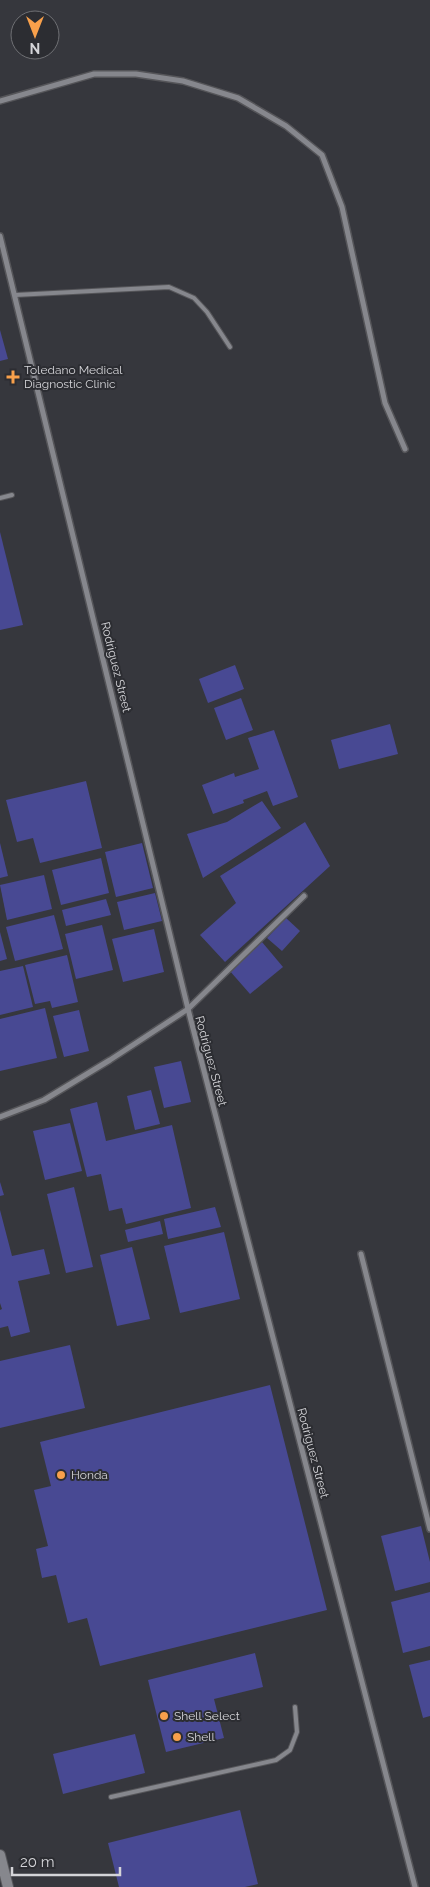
<svg xmlns="http://www.w3.org/2000/svg" width="430" height="1887" font-family="Raleway,sans-serif">
  <style>
    .building { fill: #484993 }
    .lines { fill: none; stroke-linecap: round; stroke-linejoin: round }
    .lane-casing { stroke: #555559; stroke-width: 6 }
    .street-casing { stroke: #555559; stroke-width: 8 }
    .secondary-casing { stroke: #555559; stroke-width: 12 }
    .lane { stroke: #86878d; stroke-width: 4 }
    .street { stroke: #86878d; stroke-width: 5 }
    .secondary { stroke: #86878d; stroke-width: 10 }
    .poi-dot { fill: #f8a04b; stroke: #2c2d32; stroke-width: 2 }
    .labels { text-anchor: middle; dominant-baseline: central; stroke-width: 4; stroke-linejoin: round; paint-order: stroke }
    .poi-label { font-size: 12px; fill: #d4d4d8; stroke: #2c2d32; text-anchor: start }
    .street-label { font-size: 12px; fill: #d4d4d8; stroke: #2c2d32 }
  </style>
  <rect width="100%" height="100%" fill="#36373d"/>
  <!-- building -->
  <g class="building">
    <path d="M0,330l8,29 -8,2z"/>
    <path d="M0,532l23,93 -23,5z"/>
    <path d="M235,665l9,24 -36,14 -9,-24z"/>
    <path d="M241,698l12,32 -27,10 -12,-32z"/>
    <path d="M390,724l8,30 -59,15 -8,-29z"/>
    <path d="M274,730l24,67 -25,9 -6,-15 -24,9 1,3 -31,11 -11,-29 32,-12 1,4 24,-8 -11,-31z"/>
    <path d="M86,781l16,67 -62,15 -7,-25 -16,4 -11,-42z"/>
    <path d="M262,801l19,27 -78,50 -16,-44 40,-12z"/>
    <path d="M305,822l25,44 -105,96 -25,-27 36,-32 -16,-27z"/>
    <path d="M0,843l8,33 -8,2z"/>
    <path d="M142,843l11,45 -37,9 -11,-45z"/>
    <path d="M101,858l8,35 -48,12 -9,-35z"/>
    <path d="M44,875l8,34 -45,11 -7,-35z"/>
    <path d="M155,893l7,28 -38,9 -7,-28z"/>
    <path d="M106,899l5,16 -45,11 -4,-16z"/>
    <path d="M54,915l9,34 -48,12 -9,-34z"/>
    <path d="M286,918l14,13 -18,20 -15,-13z"/>
    <path d="M102,925l11,45 -37,9 -11,-45z"/>
    <path d="M154,929l10,43 -41,10 -11,-43z"/>
    <path d="M0,932l7,27 -7,2z"/>
    <path d="M262,942l21,25 -33,27 -21,-24z"/>
    <path d="M67,955l11,47 -26,6 -2,-7 -15,3 -10,-39z"/>
    <path d="M23,966l10,41 -33,8v-44z"/>
    <path d="M45,1008l12,50 -57,13v-52z"/>
    <path d="M79,1010l10,41 -25,6 -11,-41z"/>
    <path d="M181,1061l10,41 -27,6 -10,-41z"/>
    <path d="M151,1090l9,34 -25,6 -8,-34z"/>
    <path d="M97,1102l9,39 66,-16 19,83 -65,16 -4,-16 -13,3 -8,-37 -14,3 -17,-68z"/>
    <path d="M70,1123l12,48 -37,9 -12,-49z"/>
    <path d="M0,1182l4,13 -4,1z"/>
    <path d="M74,1187l19,80 -27,6 -19,-79z"/>
    <path d="M215,1207l6,20 -53,12 -4,-20z"/>
    <path d="M0,1210l12,46 32,-7 6,25 -32,7 12,51 -19,5 -3,-11 -8,2v-18l2,-1 -2,-6z"/>
    <path d="M160,1221l3,13 -35,8 -3,-12z"/>
    <path d="M224,1232l16,67 -60,14 -16,-67z"/>
    <path d="M132,1247l18,72 -33,7 -17,-71z"/>
    <path d="M70,1345l15,63 -85,20v-67z"/>
    <path d="M270,1385l57,225 -227,56 -13,-48 -19,5 -12,-48 -14,3 -6,-29 12,-3 -14,-56 17,-4 -11,-44z"/>
    <path d="M421,1526l9,36v20l-35,9 -14,-55z"/>
    <path d="M430,1592v54l-27,7 -12,-51z"/>
    <path d="M255,1653l8,34 -49,12 10,39 -58,14 -18,-72z"/>
    <path d="M430,1660v56l-7,2 -14,-53z"/>
    <path d="M135,1734l10,39 -82,21 -10,-40z"/>
    <path d="M240,1810l18,74 -13,3h-126l-11,-44z"/>
  </g>
  <g class="lines">
    <!-- lane casing -->
    <g class="lane-casing">
      <g id="lane">
        <path d="M15,295l154,-8 25,11 13,14 23,35"/>
        <path d="M0,498l12,-3"/>
        <path d="M111,1797l165,-37 14,-10 7,-18 -2,-25"/>
      </g>
    </g>
    <!-- street casing -->
    <g class="street-casing">
      <g id="street">
        <path d="M0,101l94,-27h42l47,7 55,17 48,28 36,29 20,52 43,196 20,46"/>
        <path d="M0,236l188,773 227,878"/>
        <path d="M0,1117l44,-17 66,-40 78,-51 116,-113"/>
        <path d="M361,1254l69,275"/>
      </g>
    </g>
    <!-- secondary casing -->
    <g class="secondary-casing">
      <path id="secondary" d="M0,1855l8,32"/>
    </g>
    <!-- lane -->
    <use href="#lane" class="lane"/>
    <!-- street -->
    <use href="#street" class="street"/>
    <!-- secondary -->
    <use href="#secondary" class="secondary"/>
  </g>
  <!-- markers -->
  <g class="poi-dot">
    <path d="M10.5 369.5h5v5h5v5h-5v5h-5v-5h-5v-5h5z"/>
    <circle cx="61" cy="1475" r="5"/>
    <circle cx="164" cy="1716" r="5"/>
    <circle cx="177" cy="1737" r="5"/>
  </g>
  <g class="labels">
    <!-- poi labels -->
    <g class="poi-label">
      <text x="24" y="370">Toledano Medical<tspan x="24" dy="14">Diagnostic Clinic</tspan></text>
      <text x="71" y="1475">Honda</text>
      <text x="174" y="1716">Shell Select</text>
      <text x="187" y="1737">Shell</text>
    </g>
    <!-- street labels -->
    <g class="street-label">
      <text transform="translate(116 667) rotate(76)">Rodriguez Street</text>
      <text transform="translate(211 1061) rotate(75)">Rodriguez Street</text>
      <text transform="translate(313 1453) rotate(75)">Rodriguez Street</text>
    </g>
  </g>
  <!-- north arrow -->
  <g transform="translate(35 35) rotate(180)"><circle r="24" fill="#2c2d32" stroke="#6f7074"/>
  <path d="M0-4L9 19L0 12L-9 19Z" fill="#f8a04b"/>
  <text y="-8" font-size="14" font-weight="bold" text-anchor="middle" fill="#d4d4d8">N</text>
  </g>
  <!-- scale -->
  <path d="M12 1867v8h108v-8" fill="none" stroke="#d4d4d8" stroke-width="2.5"/>
  <text x="20" y="1867" font-size="15" fill="#d4d4d8" stroke="#2c2d32" stroke-width="4" paint-order="stroke">20 m</text>
</svg>
